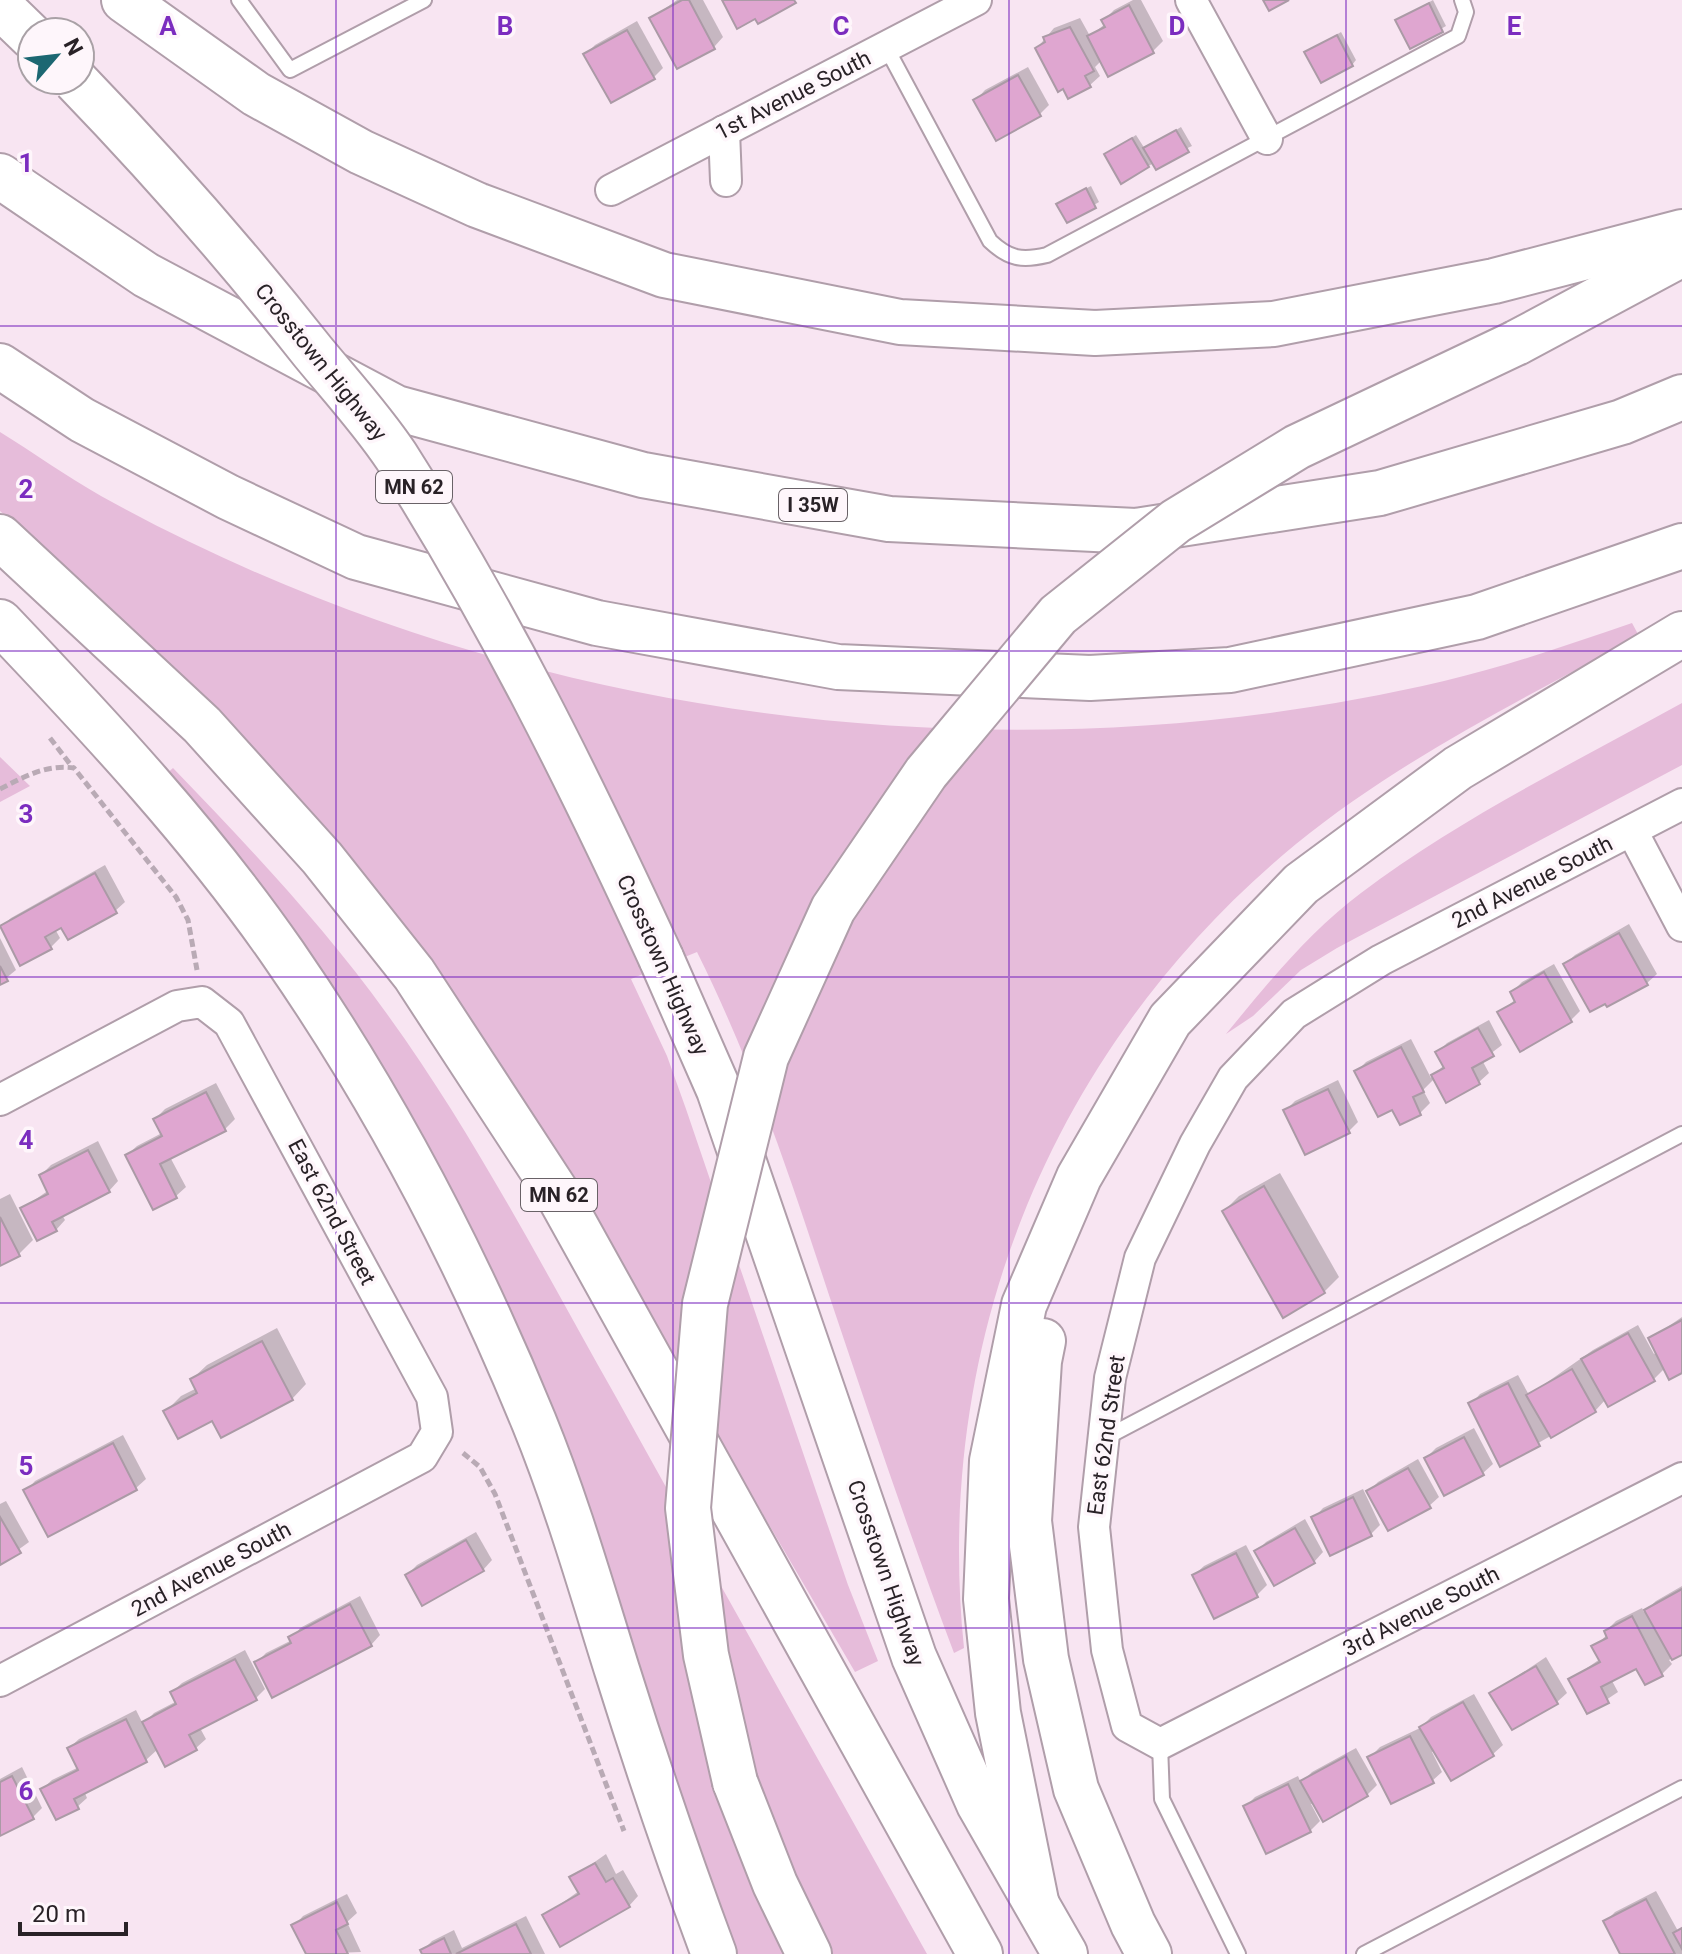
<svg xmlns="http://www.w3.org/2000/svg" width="1682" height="1954" font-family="Roboto,sans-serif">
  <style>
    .green { fill: #e6bcda }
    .shadow { fill: #0003 }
    .building { fill: #dfa6d0; stroke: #ab9aa6; stroke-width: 2 }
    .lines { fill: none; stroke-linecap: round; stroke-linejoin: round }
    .service-casing { stroke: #b09eaa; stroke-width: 18 }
    .minor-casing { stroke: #b09eaa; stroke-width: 34 }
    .motorway-casing { stroke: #b09eaa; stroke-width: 48 }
    .path { stroke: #b9aab5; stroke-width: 5; stroke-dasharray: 8 4; stroke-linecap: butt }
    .service { stroke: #fff; stroke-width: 14 }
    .minor { stroke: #fff; stroke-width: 30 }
    .motorway { stroke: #fff; stroke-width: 44 }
    .motorway-bridge-casing { stroke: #b09eaa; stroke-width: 48; stroke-linecap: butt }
    .motorway-bridge { stroke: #fff; stroke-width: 44 }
    .grid { fill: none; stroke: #7b2cbf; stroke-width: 2; stroke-opacity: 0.55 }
    .labels { text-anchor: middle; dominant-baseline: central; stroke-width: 7; stroke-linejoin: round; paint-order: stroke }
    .shield { fill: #fef6fb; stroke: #696267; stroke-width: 2 }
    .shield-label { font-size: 20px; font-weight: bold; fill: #292227 }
    .street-label { font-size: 22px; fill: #292227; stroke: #fef6fb }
    .grid-label { font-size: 26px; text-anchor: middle; font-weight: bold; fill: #7b2cbf; stroke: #fef6fb; stroke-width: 7; stroke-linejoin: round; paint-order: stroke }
  </style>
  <rect width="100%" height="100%" fill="#f8e5f2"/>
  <!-- green -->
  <g class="green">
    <path d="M0,432c34,21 66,44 101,64 404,224 894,290 1343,185 64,-15 126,-37 188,-58l7,13c-116,63 -240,124 -343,208 -241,198 -364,494 -332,804l-10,5c-44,-117 -84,-236 -124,-355 -40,-121 -76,-231 -133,-346l-66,27 36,77 19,53 162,476 30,76 -23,11 -240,-411 -58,-107 -65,-104 -48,-66 -296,-335 -148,-138z"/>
    <path d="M1682,703v62l-345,183 -36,22 -48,46 -27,18c41,-50 83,-102 135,-141 99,-75 213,-130 321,-190z"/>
    <path d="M0,757l30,29 -30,16z"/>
    <path d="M173,768c75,78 150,157 214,246 87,120 156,254 229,383 103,186 207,371 311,557h-196l-169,-503 -398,-675z"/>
  </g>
  <!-- shadow -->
  <g class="shadow">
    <path d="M677,0h26l20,37 -9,10 -62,-29z"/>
    <path d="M1133,0h8l22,41 -10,10 -44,23 -7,-14 -7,7 5,9 -10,9 -53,-37 17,-20 26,-10 10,18 15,-12 -1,-4 10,-10z"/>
    <path d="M1433,0l13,26 -35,20 -13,-26z"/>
    <path d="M637,21l26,47 -9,9 -68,-23 9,-9z"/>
    <path d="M1341,32l15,28 -4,5 -45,-13z"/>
    <path d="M1028,67l21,38 -9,9 -64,-14 9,-10z"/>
    <path d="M1181,127l11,19 -44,20 -37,-15 25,-16 9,14z"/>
    <path d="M1091,186l8,16 -32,19 -4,-21z"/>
    <path d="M105,865l20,37 -10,9 -53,14 -7,4 5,9 -9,9 -50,-20 10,-9z"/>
    <path d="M1629,924l28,50 -10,9 -82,-19 10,-9z"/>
    <path d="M0,938l16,32 -16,13z"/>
    <path d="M1554,964l26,47 -9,9 -72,-7 17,-14 -4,-7 10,-10z"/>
    <path d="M1489,1020l13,25 -20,15 7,13 -10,9 -32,18 -12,-22 -12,12 7,13 -10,10 -27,-6 -36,-36 9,-9 45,-23 20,39 13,-13 -7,-12 10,-10z"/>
    <path d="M1338,1080l20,42 -9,9 -64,-20 10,-10z"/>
    <path d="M216,1083l19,36 -10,10 -55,28 16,30 -10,9 -49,-41 10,-9 25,-13 -7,-14 10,-10z"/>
    <path d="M98,1141l20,40 -9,10 -47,24 3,5 -9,10 -33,-22 26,-18 -8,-15 10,-10z"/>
    <path d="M1280,1173l59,104 -15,15 -100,-81 15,-15z"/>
    <path d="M10,1194l23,46 -14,14 -19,10v-65z"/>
    <path d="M1682,1317v54l-17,-3 -12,12 -47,19 -11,12 -94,53 -30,-60 9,-10 38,-19 11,20 64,-45 45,-25 16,29 3,-2 -7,-13z"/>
    <path d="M277,1328l29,56 -14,15 -79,20 -47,-8 15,-15 16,-8 -5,-9 15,-14z"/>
    <path d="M1474,1428l19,36 -10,9 -57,-15 10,-10z"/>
    <path d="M123,1435l23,44 -10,9 -87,46 -23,-43 9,-10z"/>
    <path d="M1418,1459l21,38 -10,9 -61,-14 10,-10z"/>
    <path d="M1363,1489l17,36 -10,10 -56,-17 9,-10z"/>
    <path d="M6,1501l23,41 -29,21v-59z"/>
    <path d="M1305,1519l18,33 -9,10 -57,-11 9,-9z"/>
    <path d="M476,1532l16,28 -9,10 -76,5 10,-10z"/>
    <path d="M1246,1545l21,40 -10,10 -42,21 -21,-41 10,-9z"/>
    <path d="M1682,1586v67l-13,7 3,4 -10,10 -16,9 -9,-17 -26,13 7,13 -30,20 -17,-33 29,-20 -6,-12 14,-13 -2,-3 10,-10 26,-13 2,4 12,-11z"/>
    <path d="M360,1596l20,39 -9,10 -115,18 10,-10 26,-13 8,-12z"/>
    <path d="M245,1650l20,39 -10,10 -55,29 6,11 -10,9 -30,16 -8,-15 -12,11 -62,31 3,7 -10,9 -35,-18 10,-9 27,-13 -10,-19 10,-9 57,-29 7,14 11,-11 23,-12 -5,-9 10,-9z"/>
    <path d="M1546,1657l21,36 -10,9 -45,26 -20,-35z"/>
    <path d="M1474,1694l29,51 -10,9 -42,24 -16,-28 -3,2 10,20 -10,9 -62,-24 10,-10 40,-19 11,-11z"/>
    <path d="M1356,1748l21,37 -10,10 -56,9 9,17 -10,10 -65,-24 10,-10 43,-21 3,7 11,-11z"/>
    <path d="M22,1767l20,41 -9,9 -33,17v-55z"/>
    <path d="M606,1854l10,20 7,-4 15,26 -9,10 -84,9 34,-24 -7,-13z"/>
    <path d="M1656,1891l22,40 4,-4v27h-59l-18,-32 10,-10z"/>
    <path d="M347,1894l10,19 -10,9 14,30 -53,2 -14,-28 9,-10z"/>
    <path d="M526,1916l19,38h-121l-1,-4 9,-9 22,-11 8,18z"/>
  </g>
  <!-- building -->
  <g class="building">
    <path d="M682,0h7l26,49 -38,20 -28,-51z"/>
    <path d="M722,0h72l2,3 -38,21 -3,-5 -18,10z"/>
    <path d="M1263,0h26l-20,11z"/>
    <path d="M1429,3l14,29 -33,17 -15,-29z"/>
    <path d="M1129,5l25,48 -46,24 -21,-41 18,-9 -4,-7z"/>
    <path d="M1070,27l24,44 -9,5 6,11 -23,12 -5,-10 -5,3 -23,-44 10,-6 -2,-5z"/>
    <path d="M627,30l28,49 -44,24 -28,-49z"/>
    <path d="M1337,35l16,31 -32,17 -17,-31z"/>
    <path d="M1018,75l23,41 -45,25 -23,-41z"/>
    <path d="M1176,130l13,22 -33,18 -13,-22z"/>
    <path d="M1132,138l17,29 -28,17 -17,-30z"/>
    <path d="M1086,188l10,20 -29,15 -11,-19z"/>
    <path d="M95,873l22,40 -49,27 -7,-12 -16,9 7,12 -32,17 -20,-40z"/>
    <path d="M1619,933l29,52 -41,22 -2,-3 -15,8 -27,-48z"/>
    <path d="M0,966l8,15 -8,4z"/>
    <path d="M1544,972l28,50 -52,30 -23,-40 18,-10 -5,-10z"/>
    <path d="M1478,1028l16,28 -22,12 8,16 -34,19 -15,-28 13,-7 -9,-16z"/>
    <path d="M1401,1047l23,45 -11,5 8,18 -21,10 -8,-15 -14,7 -24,-46z"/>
    <path d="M1328,1089l22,44 -45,22 -22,-45z"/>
    <path d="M206,1092l20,39 -66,33 17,34 -24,12 -28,-55 37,-19 -9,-17z"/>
    <path d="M88,1150l22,42 -58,30 5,9 -20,10 -17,-33 28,-14 -9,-19z"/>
    <path d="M1264,1186l61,107 -42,25 -61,-107z"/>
    <path d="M0,1217l20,39 -20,10z"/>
    <path d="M1682,1320v53l-13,7 -21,-42z"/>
    <path d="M1628,1333l27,48 -47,26 -27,-48z"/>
    <path d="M262,1341l31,59 -72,38 -9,-17 -34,18 -15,-28 34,-18 -7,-14z"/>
    <path d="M1572,1369l24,43 -45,26 -25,-43z"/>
    <path d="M1508,1383l32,63 -40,21 -32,-64z"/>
    <path d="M1464,1437l20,38 -40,21 -20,-38z"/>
    <path d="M113,1443l24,47 -89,47 -25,-47z"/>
    <path d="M1408,1468l23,40 -43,23 -22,-40z"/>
    <path d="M1353,1497l19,39 -42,20 -19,-39z"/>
    <path d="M0,1517l21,36 -21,12z"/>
    <path d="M1295,1528l20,35 -41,23 -20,-35z"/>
    <path d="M466,1540l18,31 -62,35 -17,-31z"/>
    <path d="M1236,1553l22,44 -44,22 -22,-44z"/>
    <path d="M1682,1589v66l-10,5 -28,-50z"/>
    <path d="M350,1604l22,42 -100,52 -18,-36 37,-19 -3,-6z"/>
    <path d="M1632,1616l31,60 -18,9 -9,-16 -35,18 8,16 -22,11 -19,-35 32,-17 -9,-16 16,-8 -3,-7z"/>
    <path d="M235,1659l22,41 -68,35 8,15 -32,17 -23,-45 34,-18 -6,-12z"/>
    <path d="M1536,1666l22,38 -46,26 -23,-37z"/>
    <path d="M1463,1702l31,54 -43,25 -32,-54z"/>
    <path d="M126,1719l21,43 -73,37 5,10 -23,11 -16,-31 38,-19 -11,-22z"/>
    <path d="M1410,1736l24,47 -43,21 -24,-47z"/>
    <path d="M1346,1756l22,40 -45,26 -23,-41z"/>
    <path d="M12,1776l22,43 -34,17v-54z"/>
    <path d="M1288,1784l23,48 -45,22 -23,-48z"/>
    <path d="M595,1863l11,19 7,-4 17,29 -70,40 -18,-32 37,-21 -10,-17z"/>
    <path d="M1646,1899l29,55h-55l-17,-33z"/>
    <path d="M337,1902l11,22 -12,6 12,24h-42l-15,-29z"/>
    <path d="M516,1924l15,30h-75z"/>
    <path d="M1682,1928v21l-9,-16z"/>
    <path d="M444,1938l7,16h-29l-2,-4z"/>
  </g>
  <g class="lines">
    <!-- service casing -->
    <g class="service-casing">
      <g id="service">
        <path d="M239,0l51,70 134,-70"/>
        <path d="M886,47l104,194c19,18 32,20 57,14l411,-219 8,-24 -4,-12"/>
        <path d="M1103,1439l579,-305"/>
        <path d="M1160,1744l2,55 76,155"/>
        <path d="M1364,1954l318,-166"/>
      </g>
    </g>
    <!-- minor casing -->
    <g class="minor-casing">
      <g id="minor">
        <path d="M1191,0l76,139"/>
        <path d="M724,131l2,50"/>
        <path d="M611,190l365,-190"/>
        <path d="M1682,804l-301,156 -87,54 -61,64 -38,66 -55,114 -30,120 -16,149 13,123 20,76 33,18 522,-266"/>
        <path d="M1632,831l50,95"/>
        <path d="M0,1100l177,-94 25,-4 27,21 203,374 5,35 -15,25 -422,224"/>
      </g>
    </g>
    <!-- motorway casing -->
    <g class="motorway-casing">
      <g id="motorway">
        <path d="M124,0l132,94 105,58 116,53 187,70 236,47 195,11 179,-9 220,-43 188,-49"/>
        <path d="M0,6l32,31"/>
        <path d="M0,176l146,99 250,133 247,67 246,44 247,12 244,-38 242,-71 60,-25"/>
        <path d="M1516,343l166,-89"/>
        <path d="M0,366l82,54 146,77 128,60 241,66 241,44 252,11 140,-8 247,-53 205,-71"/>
        <path d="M0,537l202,188 120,133 92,116 145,222 421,758"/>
        <path d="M0,622c100,105 201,213 284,333 101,146 183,303 250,467 33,81 57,165 83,248 30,96 62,190 97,284"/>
        <path d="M661,958l58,132 195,567 65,147 86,150"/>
        <path d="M1043,1341l-4,20 -10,160 17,138 30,130 57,135 16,30"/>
        <path d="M735,1782l40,102 34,70"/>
        <path d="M1036,1901l-38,-188 -12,-114 6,-138 32,-156 55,-128 91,-157 131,-136 157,-116 224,-134"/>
      </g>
    </g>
    <!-- path -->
    <g class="path">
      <path d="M50,738l23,30"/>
      <path d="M0,789c24,-12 46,-25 74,-21l102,129 12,23 9,50"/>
      <path d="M463,1453l17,14 15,27 129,337"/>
    </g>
    <!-- service -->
    <use href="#service" class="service"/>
    <!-- minor -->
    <use href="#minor" class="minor"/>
    <!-- motorway -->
    <use href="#motorway" class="motorway"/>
    <!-- motorway-bridge casing -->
    <g class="motorway-bridge-casing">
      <g id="motorway-bridge">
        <path d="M75,80c84,87 163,177 238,272 28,34 59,68 83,104 102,160 186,330 265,502"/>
        <path d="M735,1782l-29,-127 -18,-147 17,-204 61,-247 67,-148 93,-136 132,-158 118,-94 121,-74 219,-104"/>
      </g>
    </g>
    <!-- motorway-bridge -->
    <use href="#motorway-bridge" class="motorway-bridge"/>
  </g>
  <!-- grid -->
  <path class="grid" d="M336,0v1954M673,0v1954M1009,0v1954M1346,0v1954M0,326h1682M0,651h1682M0,977h1682M0,1303h1682M0,1628h1682"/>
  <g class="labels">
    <!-- shield labels -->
    <g class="shield">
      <rect x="376" y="471" width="76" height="32" rx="6"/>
      <rect x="779" y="489" width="68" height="32" rx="6"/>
      <rect x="521" y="1179" width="76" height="32" rx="6"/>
    </g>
    <g class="shield-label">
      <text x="414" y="487">MN 62</text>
      <text x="813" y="505">I 35W</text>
      <text x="559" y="1195">MN 62</text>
    </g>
    <!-- street labels -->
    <g class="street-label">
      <text transform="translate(793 95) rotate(-27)">1st Avenue South</text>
      <text transform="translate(321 362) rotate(51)">Crosstown Highway</text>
      <text transform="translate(1532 882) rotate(-27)">2nd Avenue South</text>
      <text transform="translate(663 965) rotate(66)">Crosstown Highway</text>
      <text transform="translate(332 1212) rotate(62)">East 62nd Street</text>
      <text transform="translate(1106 1435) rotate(-82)">East 62nd Street</text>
      <text transform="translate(211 1569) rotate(-28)">2nd Avenue South</text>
      <text transform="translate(886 1573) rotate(71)">Crosstown Highway</text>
      <text transform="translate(1421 1611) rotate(-27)">3rd Avenue South</text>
    </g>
  </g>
  <g class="grid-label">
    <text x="168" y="35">A</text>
    <text x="505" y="35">B</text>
    <text x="841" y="35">C</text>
    <text x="1177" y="35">D</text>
    <text x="1514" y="35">E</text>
    <text x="26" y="172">1</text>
    <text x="26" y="498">2</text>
    <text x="26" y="823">3</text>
    <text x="26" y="1149">4</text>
    <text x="26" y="1475">5</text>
    <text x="26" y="1800">6</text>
  </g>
  <!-- north arrow -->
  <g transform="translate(56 56) rotate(62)"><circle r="38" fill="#fef6fb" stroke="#a9a1a6" stroke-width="2"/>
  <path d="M0-6L14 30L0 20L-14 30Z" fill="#1c6772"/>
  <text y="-12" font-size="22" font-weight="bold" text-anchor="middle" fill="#292227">N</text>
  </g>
  <!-- scale -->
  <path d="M20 1922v12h106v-12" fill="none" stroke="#292227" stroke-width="4"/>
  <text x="32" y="1922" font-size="24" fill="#292227" stroke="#fef6fb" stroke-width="6" paint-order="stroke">20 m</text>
</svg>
